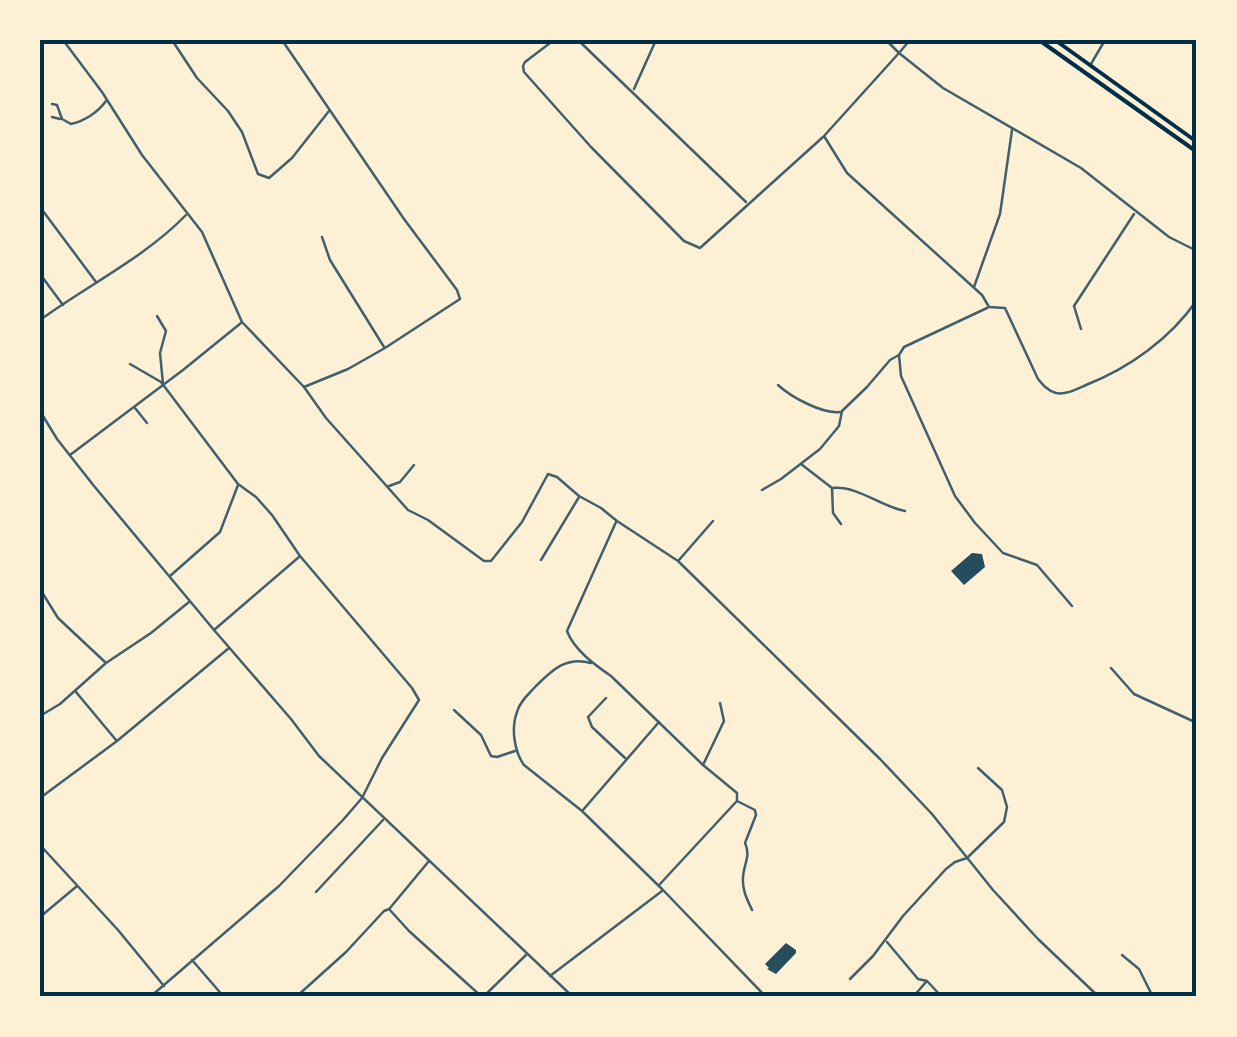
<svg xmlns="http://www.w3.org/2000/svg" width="1237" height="1037" font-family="'Fira Sans Condensed',sans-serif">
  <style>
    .building { fill: #264d5e }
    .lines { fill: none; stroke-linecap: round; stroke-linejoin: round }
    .minor { stroke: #3f606c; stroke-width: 2.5 }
    .primary { stroke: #003049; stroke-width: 4 }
    .neatline { fill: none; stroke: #003049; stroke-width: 4 }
  </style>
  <rect width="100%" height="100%" fill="#fdf0d5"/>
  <!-- building -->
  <g class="building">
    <path d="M972,553l10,1 3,13 -21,18 -13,-14z"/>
    <path d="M786,943l10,7v3l-20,21 -9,-5 2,-1 -4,-4z"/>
  </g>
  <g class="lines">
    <!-- minor -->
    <g class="minor">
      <path d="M63,40l39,52 40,63 60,77 40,90 62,65 44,-18 37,-21 75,-49 -3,-9 -53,-71 -122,-179"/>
      <path d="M172,40l25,38 31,33 14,21 16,42 11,4 23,-20 37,-47"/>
      <path d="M554,40l-29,22 -2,4 1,6 67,75 93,94 16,7 123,-111"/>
      <path d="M578,40l168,162"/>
      <path d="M886,40l13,13 -75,83 23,37 135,122 7,12 16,1 33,71c5,6 10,12 18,14 10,2 21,-4 30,-8 43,-17 84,-46 111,-85"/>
      <path d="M910,40l-11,13 44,35 138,80 88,69 28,14"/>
      <path d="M1091,64l14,-24"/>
      <path d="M634,89l22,-49"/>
      <path d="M52,104l5,1 5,14 9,5c14,-3 27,-12 35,-23"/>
      <path d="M52,117l8,2"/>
      <path d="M40,207l56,75"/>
      <path d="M322,237l8,23 54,87"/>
      <path d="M40,274l23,31"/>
      <path d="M974,287l26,-73 12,-84"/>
      <path d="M987,308l-83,39 -5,8 2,21 54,120 20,27 28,30 34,12 35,41"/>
      <path d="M157,316l9,15 -6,22 3,31"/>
      <path d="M40,320c48,-35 104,-62 146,-105"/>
      <path d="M1081,329l-7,-23 60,-92"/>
      <path d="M130,364l31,18 77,102 18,13 16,18 28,41 112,132 7,12 -37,58 -20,40 -19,22 -64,66 -129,111"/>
      <path d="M778,385c13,12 44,29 62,27"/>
      <path d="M304,387l22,31 82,92 20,10 56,41h7l31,-39 26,-48 9,3 22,19 22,12 16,13 61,40 202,198 52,55 61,76 45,49 61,58"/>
      <path d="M135,408l12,15"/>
      <path d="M40,411l17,28 37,47 120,144 77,89 28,37 254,241"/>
      <path d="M70,455l113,-85 58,-47"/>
      <path d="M801,464l31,24 1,25 8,11"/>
      <path d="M389,486l11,-4 14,-17"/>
      <path d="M833,488c26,-2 48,19 72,23"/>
      <path d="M762,490l19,-11 39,-30 19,-23 3,-15 25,-24 23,-27 9,-5"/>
      <path d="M616,522l-49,109c7,19 28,34 44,45l92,89 34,28v8l18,9 1,5 -11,28c6,13 -1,20 -2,34 -1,13 4,22 9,33"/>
      <path d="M541,560l38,-63"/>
      <path d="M679,560l34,-39"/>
      <path d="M170,576l50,-44 18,-47"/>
      <path d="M40,589l18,29 47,44"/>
      <path d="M214,630l85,-73"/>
      <path d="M591,663c-25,-7 -39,7 -55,23 -7,8 -16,15 -19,26 -6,16 -3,39 7,53l58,46 81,79 103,107"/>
      <path d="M1111,668l23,26 63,29"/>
      <path d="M76,692l40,48"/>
      <path d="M606,698l-18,19 4,10 33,31"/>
      <path d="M454,710l27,25 10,21 6,1 18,-6"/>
      <path d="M40,716l20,-12 46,-41 45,-30 38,-31"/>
      <path d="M703,765l21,-44 -4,-18"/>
      <path d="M40,798l77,-57 112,-93"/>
      <path d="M583,810l76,-88"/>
      <path d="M40,845l78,85 46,56"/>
      <path d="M660,884l76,-82"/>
      <path d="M316,892l67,-72"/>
      <path d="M390,908l39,-47"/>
      <path d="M40,917l37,-31"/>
      <path d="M887,942l31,37 9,2 15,16"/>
      <path d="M1122,955l17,14 14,28"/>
      <path d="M192,960l32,37"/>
      <path d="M550,976l112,-85"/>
      <path d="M850,979l23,-23 30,-40 43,-47 9,-7 12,-4 37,-36 3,-15 -5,-17 -24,-22"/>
      <path d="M296,997l50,-45 38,-41 5,-2 20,22 73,66"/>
      <path d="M483,997l43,-42"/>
      <path d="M913,997l13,-15"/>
    </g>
    <!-- primary -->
    <g class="primary">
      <path d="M1039,40l158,112"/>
      <path d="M1055,40l142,102"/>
    </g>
  </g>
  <!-- border -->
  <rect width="1237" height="1037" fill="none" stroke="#fdf0d5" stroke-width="85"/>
  <rect x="42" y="42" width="1152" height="952" class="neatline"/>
</svg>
